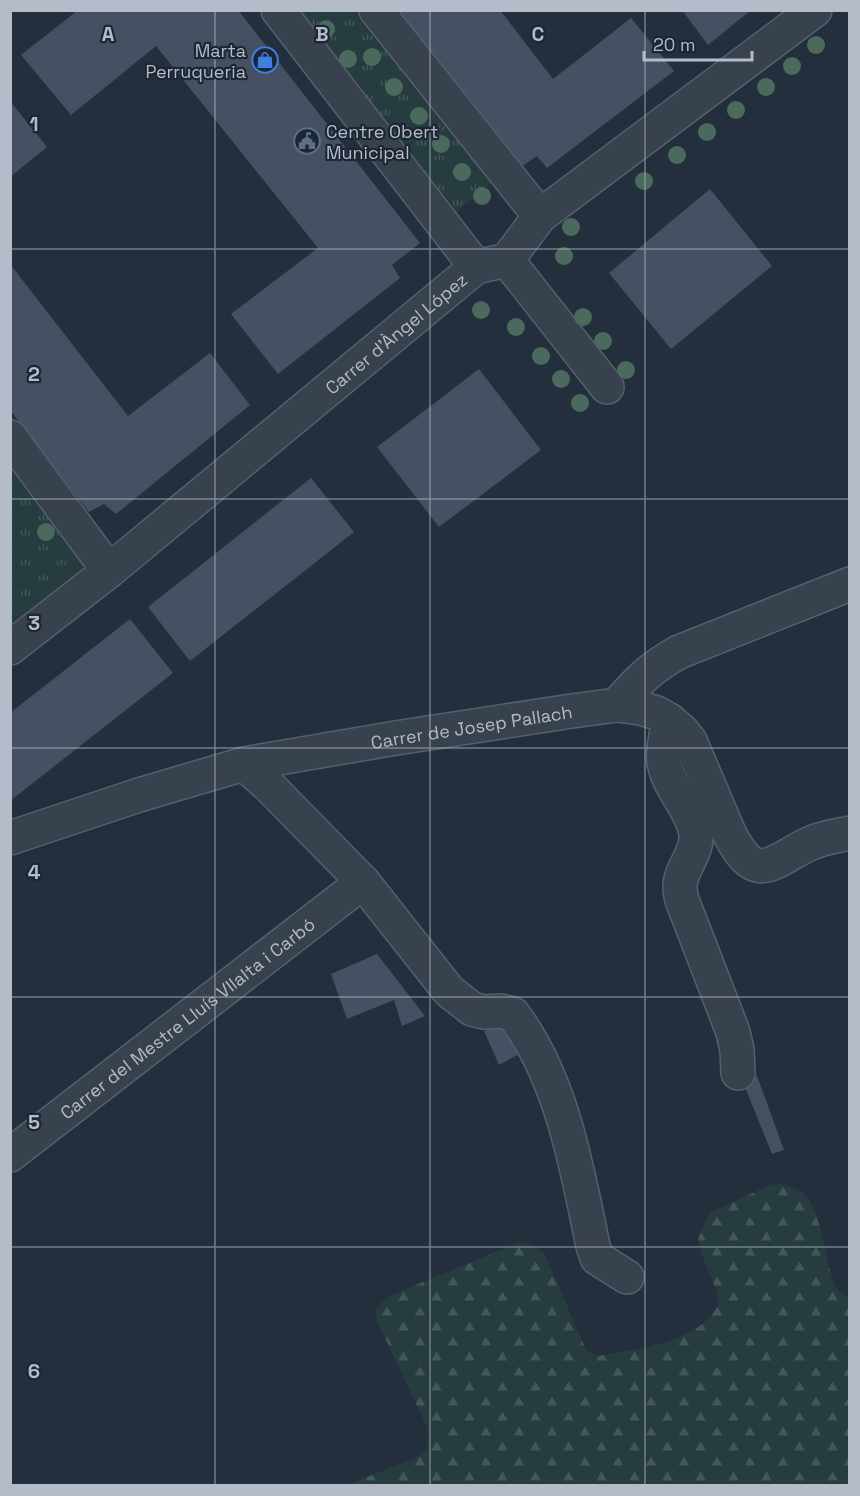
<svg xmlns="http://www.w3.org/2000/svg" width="860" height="1496" font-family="'Space Grotesk',sans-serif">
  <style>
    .grass { fill: url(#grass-tufts) }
    .forest { fill: url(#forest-firs) }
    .building { fill: #455162 }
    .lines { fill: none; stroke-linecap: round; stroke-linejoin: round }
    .minor-casing { stroke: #565f6c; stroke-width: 36 }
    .minor { stroke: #38414e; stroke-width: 33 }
    .tree { fill: #4b6a5d }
    .grid { fill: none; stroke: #b4bcc9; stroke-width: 1.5; stroke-opacity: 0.55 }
    .labels { text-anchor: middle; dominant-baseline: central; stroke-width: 4.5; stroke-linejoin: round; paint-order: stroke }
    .poi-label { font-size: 18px; fill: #b4bcc9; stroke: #1d2633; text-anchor: end }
    .street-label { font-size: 18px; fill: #b4bcc9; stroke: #1d2633 }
    .grid-label { font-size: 20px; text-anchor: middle; font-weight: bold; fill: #b4bcc9; stroke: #1d2633; stroke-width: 4.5; stroke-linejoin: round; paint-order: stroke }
  </style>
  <defs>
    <pattern id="grass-tufts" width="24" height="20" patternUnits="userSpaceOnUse" patternTransform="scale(1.5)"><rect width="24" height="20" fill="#263c3f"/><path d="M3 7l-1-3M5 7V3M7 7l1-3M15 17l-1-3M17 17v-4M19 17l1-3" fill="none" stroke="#435659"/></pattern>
    <pattern id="forest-firs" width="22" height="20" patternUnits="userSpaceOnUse" patternTransform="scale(1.5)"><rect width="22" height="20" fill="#263c3f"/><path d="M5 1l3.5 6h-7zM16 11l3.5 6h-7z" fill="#435659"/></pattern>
  </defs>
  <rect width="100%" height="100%" fill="#242f3e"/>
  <!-- grass -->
  <g class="grass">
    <path d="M299,11h64l133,168 -39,33z"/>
    <path d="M10,463l75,100 -4,8 -70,57z"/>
  </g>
  <!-- forest -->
  <path class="forest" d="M780,1184c6,2 13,3 18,6 29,15 24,86 43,103 1,1 7,4 8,4v188h-502l73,-29 7,-7 1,-20 -51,-108 -2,-12 14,-13 129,-53c11,0 19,4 27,12l41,95 6,4 7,2c38,-7 102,-13 120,-53l-2,-11 -16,-39 -3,-14 6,-14 7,-13 59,-27z"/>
  <!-- building -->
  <g class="building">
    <path d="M78,10h160l182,233 -28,22 8,13 -122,96 -47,-60 87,-66 -162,-202 -85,69 -50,-60z"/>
    <path d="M397,10h103l53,69 78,-61 43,53 -127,97 -10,-12 -18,12z"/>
    <path d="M682,10h69l-43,35z"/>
    <path d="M10,101l37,46 -37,30z"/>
    <path d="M710,189l62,77 -101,83 -62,-76z"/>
    <path d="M10,264l118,152 82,-63 40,52 -134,109 -12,-10 -15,8 -79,-102z"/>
    <path d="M479,369l62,81 -102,77 -62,-80z"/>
    <path d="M311,478l43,54 -164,129 -42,-54z"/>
    <path d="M130,619l43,54 -163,128v-88z"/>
    <path d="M377,954l48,62 -23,10 -8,-26 -47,19 -16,-45z"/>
    <path d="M506,1022l13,32 -20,11 -15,-34z"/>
    <path d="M757,1076l27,74 -12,4 -29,-72z"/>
  </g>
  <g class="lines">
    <!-- minor casing -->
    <g class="minor-casing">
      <g id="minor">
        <path d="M278,10l198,257"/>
        <path d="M376,10l164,206"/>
        <path d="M507,260l100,127"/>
        <path d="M10,437l99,134"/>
        <path id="s1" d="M10,648l99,-77 367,-304 31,-7 33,-44 275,-206"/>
        <path d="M617,705c21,-24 33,-37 62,-53l171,-68"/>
        <path d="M669,720c-2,13 -7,29 -5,42 4,26 28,46 32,72 2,20 -16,34 -16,53 0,4 1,9 2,13l51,132 4,18 1,23"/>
        <path d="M244,764l24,21 95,97 86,109 23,18 12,3 17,-1 12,3c49,65 64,154 80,232l4,12 30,19"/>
        <path id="s2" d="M10,838l129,-43 105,-31 152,-26 176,-27 45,-6 23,3 17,5 12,7 13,11 8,10 40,94c27,51 41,27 79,9 12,-6 27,-8 41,-11"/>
        <path id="s3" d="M10,1155l353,-273"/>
      </g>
    </g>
    <!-- minor -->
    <use href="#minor" class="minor"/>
  </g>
  <!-- trees -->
  <g class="tree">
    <circle cx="326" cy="29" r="9"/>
    <circle cx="816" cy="45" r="9"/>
    <circle cx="372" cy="57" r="9"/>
    <circle cx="348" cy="59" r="9"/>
    <circle cx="792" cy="66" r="9"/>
    <circle cx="394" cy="87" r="9"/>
    <circle cx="766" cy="87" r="9"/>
    <circle cx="736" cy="110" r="9"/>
    <circle cx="419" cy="116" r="9"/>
    <circle cx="707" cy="132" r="9"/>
    <circle cx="441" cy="144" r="9"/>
    <circle cx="677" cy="155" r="9"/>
    <circle cx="462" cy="172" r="9"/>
    <circle cx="644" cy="181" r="9"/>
    <circle cx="482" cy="196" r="9"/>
    <circle cx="571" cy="227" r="9"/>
    <circle cx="564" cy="256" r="9"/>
    <circle cx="481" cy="310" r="9"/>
    <circle cx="583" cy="317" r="9"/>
    <circle cx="516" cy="327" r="9"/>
    <circle cx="603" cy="341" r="9"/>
    <circle cx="541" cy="356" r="9"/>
    <circle cx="626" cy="370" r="9"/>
    <circle cx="561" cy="379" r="9"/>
    <circle cx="580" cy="403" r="9"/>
    <circle cx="46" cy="532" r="9"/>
  </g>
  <!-- grid -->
  <path class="grid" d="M215,10v1476M430,10v1476M645,10v1476M10,249h840M10,499h840M10,748h840M10,997h840M10,1247h840"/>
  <!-- icons -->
  <defs>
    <g id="shop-ring" transform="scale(1.35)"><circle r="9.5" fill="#1d2633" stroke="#3f7fe0" stroke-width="1.5"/><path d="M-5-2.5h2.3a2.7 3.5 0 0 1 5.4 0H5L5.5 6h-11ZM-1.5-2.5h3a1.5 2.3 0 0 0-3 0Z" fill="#3f7fe0"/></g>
    <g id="civic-ring" transform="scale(1.35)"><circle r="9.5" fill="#1d2633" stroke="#5c6f8a" stroke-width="1.5"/><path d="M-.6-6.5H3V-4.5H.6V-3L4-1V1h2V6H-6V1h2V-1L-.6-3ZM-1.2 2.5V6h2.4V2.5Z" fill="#5c6f8a"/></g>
  </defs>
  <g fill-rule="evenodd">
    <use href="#shop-ring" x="265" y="60"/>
    <use href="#civic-ring" x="307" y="141"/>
  </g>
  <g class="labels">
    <!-- poi labels -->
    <g class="poi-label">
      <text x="246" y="50">Marta<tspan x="246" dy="21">Perruqueria</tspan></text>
      <text x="326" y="131" text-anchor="start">Centre Obert<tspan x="326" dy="21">Municipal</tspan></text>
    </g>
    <!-- street labels -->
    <g class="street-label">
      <text stroke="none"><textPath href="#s1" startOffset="498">Carrer d'Àngel López</textPath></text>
      <text stroke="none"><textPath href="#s2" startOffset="476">Carrer de Josep Pallach</textPath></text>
      <text stroke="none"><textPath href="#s3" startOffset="224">Carrer del Mestre Lluís VIlalta i Carbó</textPath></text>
    </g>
  </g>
  <g class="grid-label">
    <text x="108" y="41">A</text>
    <text x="322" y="41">B</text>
    <text x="538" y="41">C</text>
    <text x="34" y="131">1</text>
    <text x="34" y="381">2</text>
    <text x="34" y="630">3</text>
    <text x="34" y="879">4</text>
    <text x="34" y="1129">5</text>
    <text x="34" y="1378">6</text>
  </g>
  <!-- border -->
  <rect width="860" height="1496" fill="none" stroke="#b4bcc9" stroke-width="24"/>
  <!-- scale -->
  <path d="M644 51v9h108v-9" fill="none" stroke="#b4bcc9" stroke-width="3"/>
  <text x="653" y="51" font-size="18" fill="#b4bcc9" stroke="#1d2633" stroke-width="4.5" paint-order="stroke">20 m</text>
</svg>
